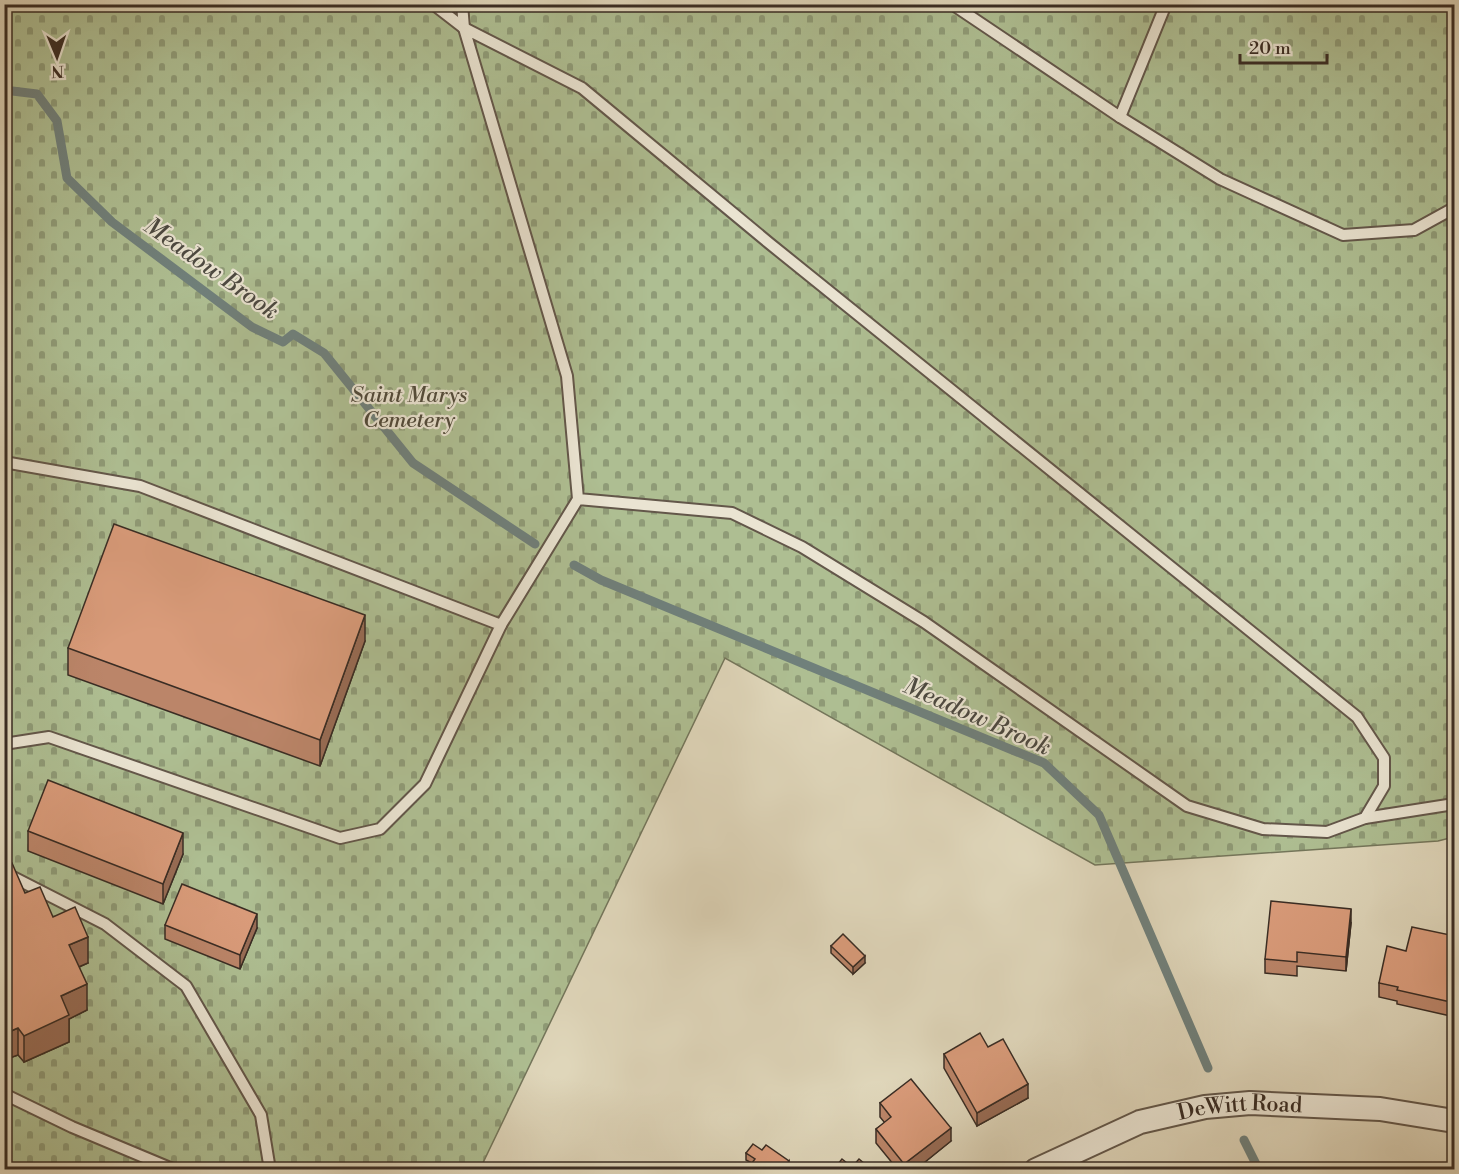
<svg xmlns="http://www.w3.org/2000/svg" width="1459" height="1174" font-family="'Libre Bodoni',serif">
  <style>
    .cemetery { fill: url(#cemetery-stones); stroke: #74765b; stroke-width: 1.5 }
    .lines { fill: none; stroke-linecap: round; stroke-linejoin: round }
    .stream { stroke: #70807b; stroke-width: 9 }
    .lane-casing { stroke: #63574a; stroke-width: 14 }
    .street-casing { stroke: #63574a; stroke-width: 26 }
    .lane { stroke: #eae4d2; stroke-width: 10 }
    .street { stroke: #eae4d2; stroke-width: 22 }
    .wall { fill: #bb8569; stroke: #3a2d24; stroke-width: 1.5 }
    .shaded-wall { fill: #986c55; stroke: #3a2d24; stroke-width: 1.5 }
    .building { fill: #d99b7a; stroke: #3a2d24; stroke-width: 1.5 }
    .labels { text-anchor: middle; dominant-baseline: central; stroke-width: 4.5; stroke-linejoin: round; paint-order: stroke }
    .park-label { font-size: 22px; font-style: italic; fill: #514a3a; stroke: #eae4d2 }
    .street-label { font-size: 22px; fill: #3a2d24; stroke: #eae4d2 }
    .water-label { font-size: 24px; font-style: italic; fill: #4c4941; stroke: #eae4d2 }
  </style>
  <defs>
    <pattern id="cemetery-stones" width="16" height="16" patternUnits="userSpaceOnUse" patternTransform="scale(1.5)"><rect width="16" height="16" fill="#aebe92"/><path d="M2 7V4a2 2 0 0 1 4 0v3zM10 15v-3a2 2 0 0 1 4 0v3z" fill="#8f9b77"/></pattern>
  </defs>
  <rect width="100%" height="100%" fill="#dfd6ba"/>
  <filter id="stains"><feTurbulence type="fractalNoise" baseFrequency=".00333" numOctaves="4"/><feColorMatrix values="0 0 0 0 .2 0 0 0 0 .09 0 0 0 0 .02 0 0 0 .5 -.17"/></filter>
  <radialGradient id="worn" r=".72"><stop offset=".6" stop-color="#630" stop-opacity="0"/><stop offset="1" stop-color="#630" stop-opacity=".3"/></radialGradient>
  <!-- cemetery -->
  <path class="cemetery" d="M4,5h1450v832l-16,4 -343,24 -370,-207 -245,511 -475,-1z"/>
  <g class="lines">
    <!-- stream -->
    <g class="stream">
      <path d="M4,90l33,4 20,27 10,57 45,44 140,105 31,15 10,-8 31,19 89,110 122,81"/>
      <path d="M574,565l27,15 443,183 55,52 109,253"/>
      <path d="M1244,1140l15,30"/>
    </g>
    <!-- lane casing -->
    <g class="lane-casing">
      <g id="lane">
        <path d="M433,4l31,24"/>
        <path d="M462,4l2,24"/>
        <path d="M952,4l168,113 100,62 123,56 71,-5 40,-22"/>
        <path d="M1120,117l46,-113"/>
        <path d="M4,462l136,24 361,139 -76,159 -45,45 -40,9 -291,-101 -45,7"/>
        <path d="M501,625l77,-126 -11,-123 -103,-348 118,60 187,155 588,474 27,41v28l-19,32 -38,14 -64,-3 -76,-23 -263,-184 -122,-75 -70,-34 -154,-14"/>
        <path d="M1365,818l89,-14"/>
        <path d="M4,875h5l96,49 81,62 75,129 9,55"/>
        <path d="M4,1094l68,33 103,43"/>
      </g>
    </g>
    <!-- street casing -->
    <g class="street-casing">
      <g id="street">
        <path id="s1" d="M1036,1170l104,-48 65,-15 45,-4 130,6 74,12"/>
      </g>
    </g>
    <!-- lane -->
    <use href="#lane" class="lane"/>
    <!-- street -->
    <use href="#street" class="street"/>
  </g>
  <!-- wall -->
  <g class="wall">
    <path d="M365,641l-45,125 -252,-91v-27z"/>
    <path d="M28,831l155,23 -20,50 -135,-53z"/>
    <path d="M25,893l28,24 35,46 -9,4 8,43 -18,9v23l-45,20 -6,-7 -14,5z"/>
    <path d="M1351,923l-5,48 -49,-5v10l-32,-3v-14z"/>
    <path d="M165,925l92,3 -17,41 -75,-30z"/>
    <path d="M1455,936v81l-58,-13v-3l-18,-4v-14z"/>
    <path d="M831,946l34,17 -12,11 -22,-21z"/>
    <path d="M988,1047l40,51 -51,28 -33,-58v-14z"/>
    <path d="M880,1103l71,38 -36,29h-17l-22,-27v-14l9,-6 -5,-6z"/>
    <path d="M746,1153l43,15 -1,2h-40l4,-7 -6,-3z"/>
  </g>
  <!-- shaded-wall -->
  <g class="shaded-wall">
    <path d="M365,615v26l-45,125v-26z"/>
    <path d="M183,833v21l-20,50v-20z"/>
    <path d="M1351,909v14l-5,48v-14z"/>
    <path d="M257,914v14l-17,41v-14z"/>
    <path d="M88,937v26l-19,8v-26z"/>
    <path d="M865,956v7l-12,11v-7z"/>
    <path d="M87,984v26l-18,9v23l-45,20v-26l37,-40z"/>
    <path d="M18,1028v27l-14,5v-26z"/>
    <path d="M1028,1084v14l-51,28v-13z"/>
    <path d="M951,1128v13l-36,29h-11v-6z"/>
    <path d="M789,1161v7l-1,2h-5z"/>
  </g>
  <!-- building -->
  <g class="building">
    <path d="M114,524l251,91 -45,125 -252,-92z"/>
    <path d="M48,780l135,53 -20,51 -135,-53z"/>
    <path d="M12,863l13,30 15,-6 13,30 22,-10 13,30 -19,8 18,39 -26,12 8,19 -45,21 -6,-8 -14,6v-167z"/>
    <path d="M182,884l75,30 -17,41 -75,-30z"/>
    <path d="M1271,901l80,8 -5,48 -49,-5v10l-32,-3z"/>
    <path d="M1412,927l43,9v67l-58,-13 1,-3 -19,-4 8,-37 19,5z"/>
    <path d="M843,934l22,22 -12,11 -22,-21z"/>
    <path d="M980,1033l8,14 15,-8 25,45 -51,29 -33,-59z"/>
    <path d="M911,1079l40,49 -47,36 -28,-35 15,-12 -11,-14z"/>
    <path d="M753,1144l9,6 4,-5 23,16 -6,9h-33l-2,-2 7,-9 -9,-6z"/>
    <path d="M842,1159l10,8 7,-8 13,11h-39z"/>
  </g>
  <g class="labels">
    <!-- park labels -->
    <g class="park-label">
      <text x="409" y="395">Saint Marys<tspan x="409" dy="25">Cemetery</tspan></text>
    </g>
    <!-- street labels -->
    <g class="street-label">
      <text stroke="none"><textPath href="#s1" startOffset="216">DeWitt Road</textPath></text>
    </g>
    <!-- water labels -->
    <g class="water-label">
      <text transform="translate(211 269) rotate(35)">Meadow Brook</text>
      <text transform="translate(977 717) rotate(24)">Meadow Brook</text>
    </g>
  </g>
  <!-- margin -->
  <rect width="1459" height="1174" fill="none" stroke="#dfd6ba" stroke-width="24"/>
  <rect x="6" y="6" width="1447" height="1162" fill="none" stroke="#3a2d24" stroke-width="3"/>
  <rect x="12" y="12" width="1435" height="1150" fill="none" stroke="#3a2d24" stroke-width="1.5"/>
  <!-- north arrow -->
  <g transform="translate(57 57) rotate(178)" stroke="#eae4d2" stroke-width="4.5" paint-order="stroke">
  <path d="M0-4.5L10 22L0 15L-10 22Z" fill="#3a2d24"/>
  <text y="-9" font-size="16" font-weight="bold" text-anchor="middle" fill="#3a2d24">N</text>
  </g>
  <!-- scale -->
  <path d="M1240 54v9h87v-9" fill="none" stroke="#3a2d24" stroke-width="3"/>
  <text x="1249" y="54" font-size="18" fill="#3a2d24" stroke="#eae4d2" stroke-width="4.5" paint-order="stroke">20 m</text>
  <rect width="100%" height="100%" filter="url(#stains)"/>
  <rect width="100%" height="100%" fill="url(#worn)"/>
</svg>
